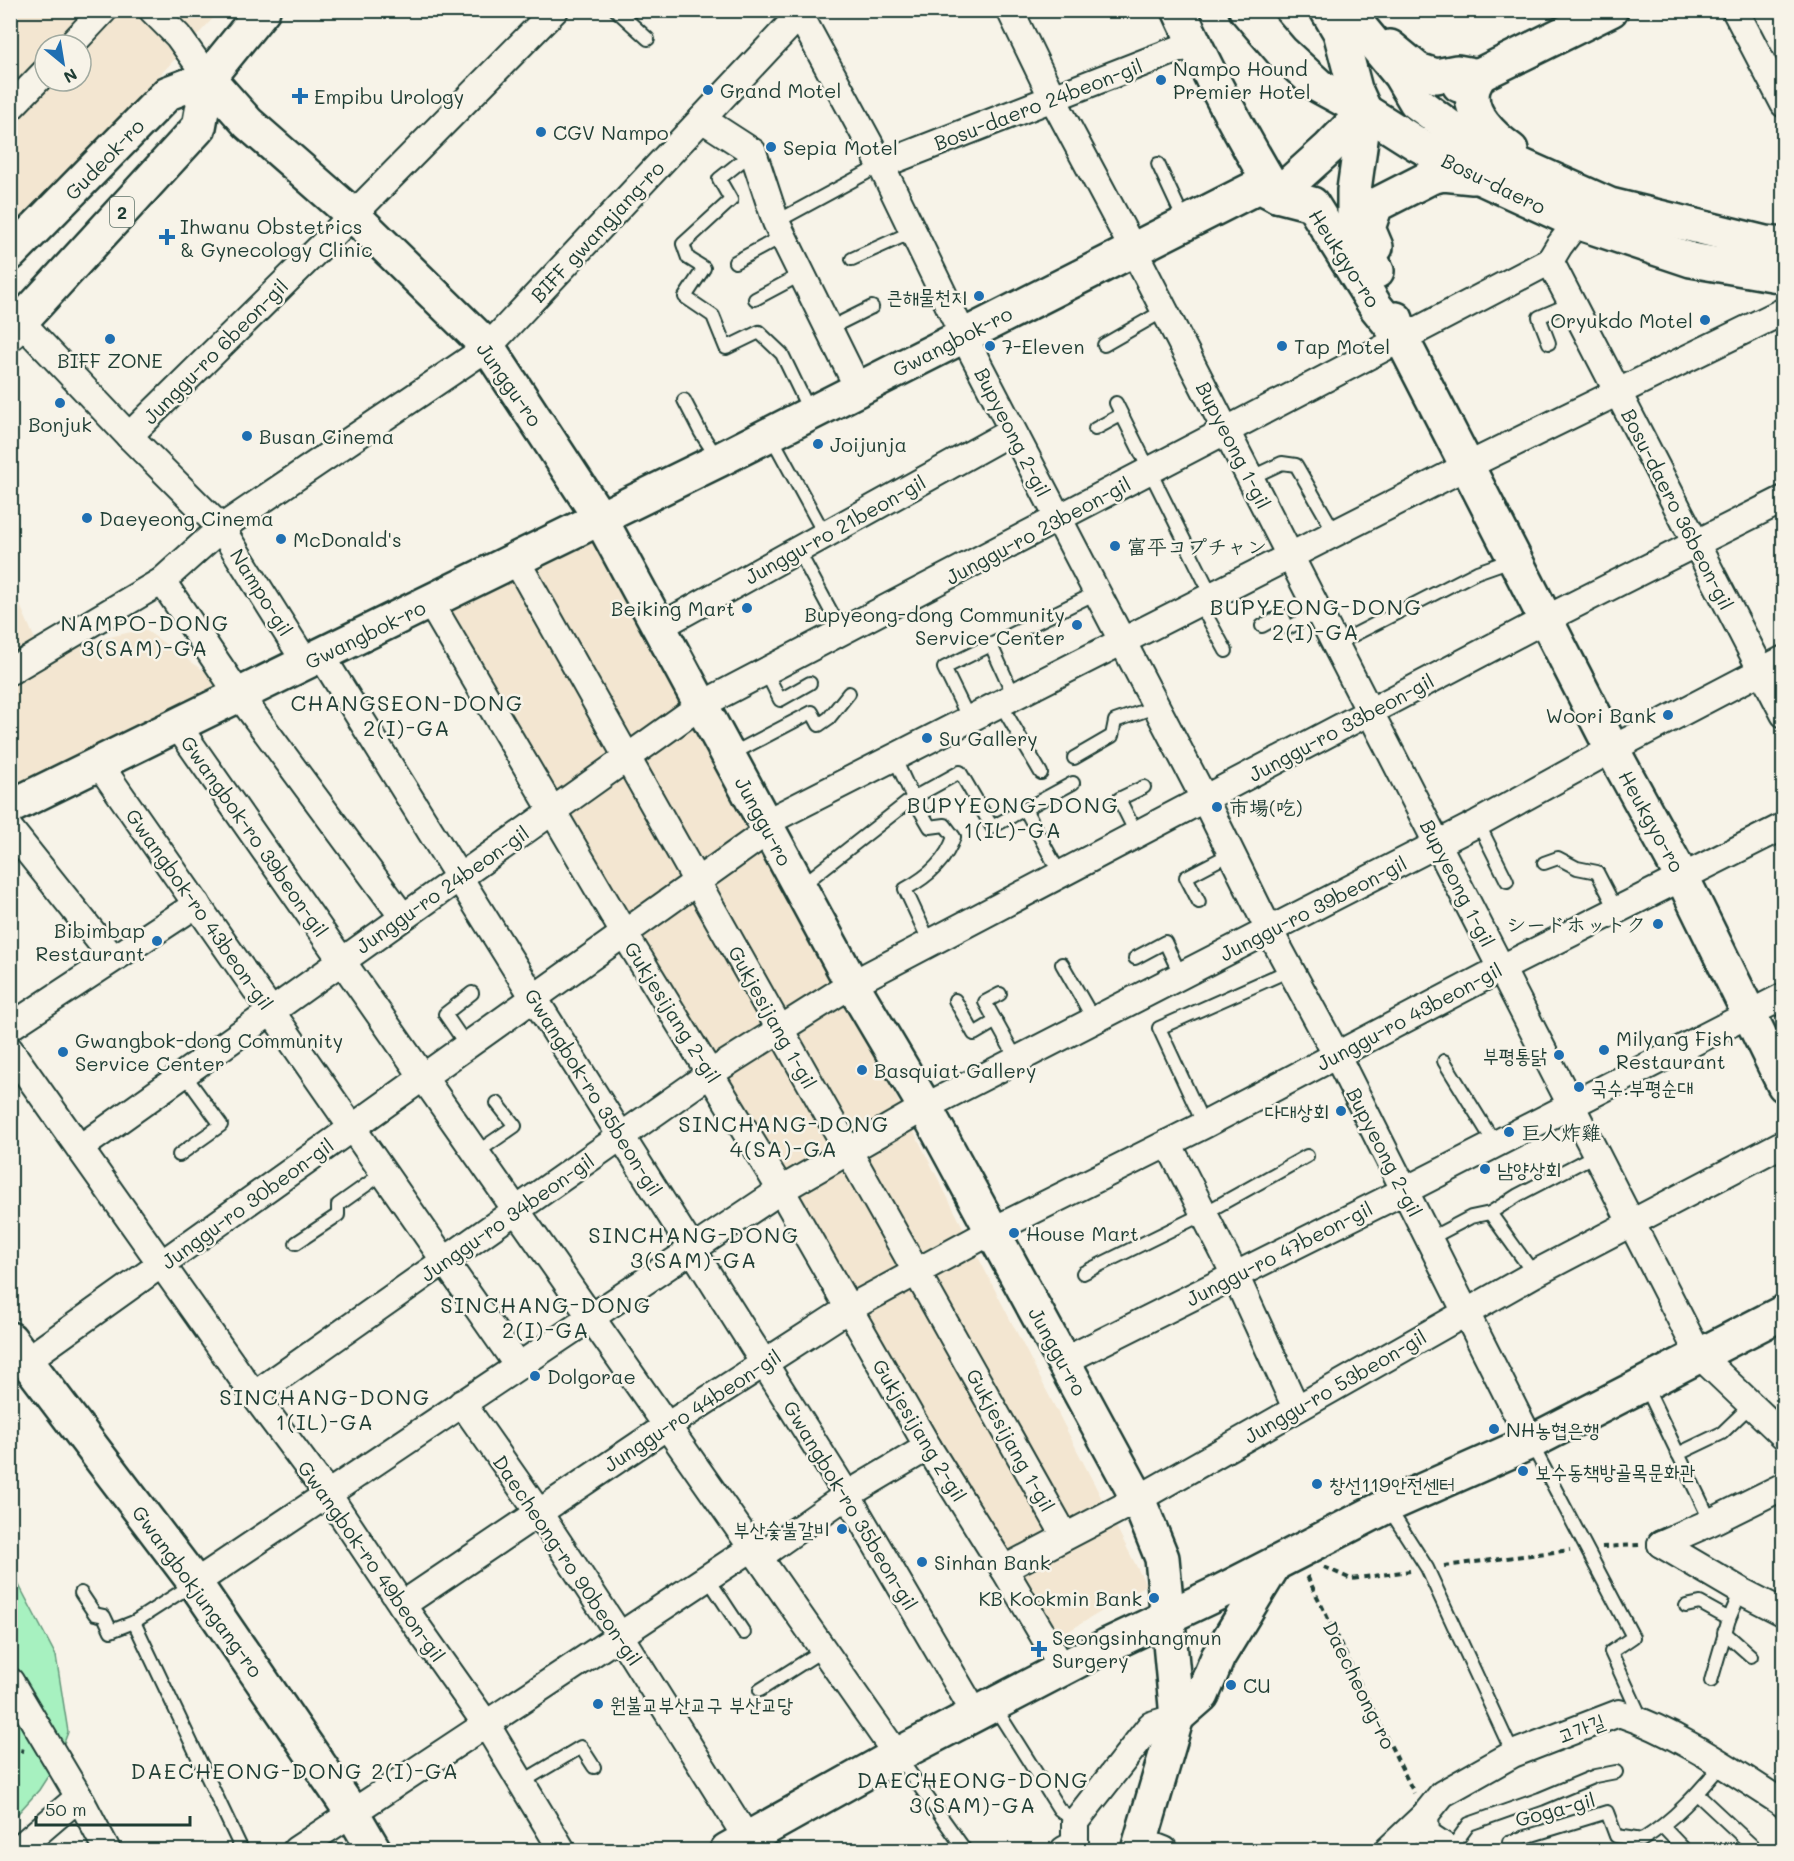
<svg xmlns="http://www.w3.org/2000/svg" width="1794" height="1861" font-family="Mali,'LXGW WenKai TC','Poor Story','Klee One',sans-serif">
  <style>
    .built { fill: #f3e6d1; fill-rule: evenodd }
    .green { fill: #a7f1c0; stroke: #63977a; stroke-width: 1.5 }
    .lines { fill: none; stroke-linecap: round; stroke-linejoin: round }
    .lane-casing { stroke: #1f3d34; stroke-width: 16 }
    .street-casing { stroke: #1f3d34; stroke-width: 30 }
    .secondary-casing { stroke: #1f3d34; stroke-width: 38 }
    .primary-casing { stroke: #1f3d34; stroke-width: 38 }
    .path { stroke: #1f3d34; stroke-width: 4; stroke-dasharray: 6 4.5; stroke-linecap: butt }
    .lane { stroke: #f7f3e8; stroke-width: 12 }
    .street { stroke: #f7f3e8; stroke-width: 26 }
    .secondary { stroke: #f7f3e8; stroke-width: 33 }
    .primary { stroke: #f7f3e8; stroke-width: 33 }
    .poi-dot { fill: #1f6fb2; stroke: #f7f3e8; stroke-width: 2 }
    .labels { text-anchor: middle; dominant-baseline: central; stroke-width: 5; stroke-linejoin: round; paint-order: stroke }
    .shield { fill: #f7f3e8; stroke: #60746a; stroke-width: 1.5 }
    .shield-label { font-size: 18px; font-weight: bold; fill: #1f3d34 }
    .poi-label { font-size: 20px; fill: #1f3d34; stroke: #f7f3e8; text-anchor: start }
    .street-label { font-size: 20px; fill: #1f3d34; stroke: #f7f3e8 }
    .quarter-label { font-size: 22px; letter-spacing: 1.5px; fill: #1f3d34; stroke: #f7f3e8 }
  </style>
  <rect width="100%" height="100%" fill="#f7f3e8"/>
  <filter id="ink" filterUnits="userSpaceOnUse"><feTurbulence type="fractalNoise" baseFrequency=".0167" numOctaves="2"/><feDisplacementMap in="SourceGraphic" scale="12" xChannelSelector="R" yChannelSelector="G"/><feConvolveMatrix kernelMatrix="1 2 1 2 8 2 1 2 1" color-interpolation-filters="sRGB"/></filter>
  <g filter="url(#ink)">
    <!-- built -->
    <g class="built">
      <path d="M11,11h209l-209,223zM45,45h36v36h-36z"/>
      <path d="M600,518l546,1067 -89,53 -627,-1036z"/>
      <path d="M10,582l31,71 103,-24 95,66 -228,112z"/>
    </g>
    <!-- green -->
    <path class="green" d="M10,1568l46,88 12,76 -11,30 -18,28 -28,31z"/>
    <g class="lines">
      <!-- lane casing -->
      <g class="lane-casing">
        <g id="lane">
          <path d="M616,10l32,29"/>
          <path d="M753,152l-34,27 12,21 -48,44 5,14 16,10 -19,29 28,19 13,32 33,-16 23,22 28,58"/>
          <path d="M1158,164l27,58"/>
          <path d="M776,222l105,-57"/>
          <path d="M852,259l60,-27"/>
          <path d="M735,262l48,-26"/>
          <path d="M755,299l47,-25"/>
          <path d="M828,329l44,-22"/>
          <path d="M1549,343l-10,-26 33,-14"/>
          <path d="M1104,345l61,-35"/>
          <path d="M684,400l17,33 17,26"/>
          <path d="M1116,403l96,193"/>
          <path d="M1095,429l26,-14"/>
          <path d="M771,436l54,99"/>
          <path d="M1250,478l32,-15 14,2 39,68"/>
          <path d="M798,550l44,82"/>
          <path d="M1199,602l27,49"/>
          <path d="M1262,626l20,-11 6,13 31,-16"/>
          <path d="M1336,644l141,-72 37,-13"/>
          <path d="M991,645l23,51"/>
          <path d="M766,672l14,28 30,-17"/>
          <path d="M1000,703l41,70"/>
          <path d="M969,719l-25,-51 152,-75"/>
          <path d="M730,755l82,-43 7,13 10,-7 20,-25"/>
          <path d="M894,757l19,41 17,29 15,-2 9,12c-8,24 -26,40 -49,52l25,54"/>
          <path d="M1074,758l38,-22 3,-15 40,-14"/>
          <path d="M1025,809l35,65"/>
          <path d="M1478,823l29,58"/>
          <path d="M1137,835l-18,-36 25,-12"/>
          <path d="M1544,863l14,-5 19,10 20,4 20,39"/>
          <path d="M801,886l112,-88 47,-26 32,55 81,-44"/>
          <path d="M1199,902l-13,-25 44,-23"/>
          <path d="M1135,958l30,-16 16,34"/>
          <path d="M1062,964l32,56"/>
          <path d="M1000,994l-15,8 32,58"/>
          <path d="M955,1000l19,34 22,-13"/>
          <path d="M467,1046l-22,-32 27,-21"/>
          <path d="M1444,1061l51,83"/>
          <path d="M1204,1125l-45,-97 131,-58"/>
          <path d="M476,1153l39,-27 -18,-23"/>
          <path d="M179,1155l42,-30 -37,-51"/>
          <path d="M1490,1213l44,61"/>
          <path d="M1429,1239l42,-22 19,-4 28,-18 79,-41"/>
          <path d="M296,1243l42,-28v-10l45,-32"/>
          <path d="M1083,1273l120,-59 104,-58"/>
          <path d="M1645,1385l66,137"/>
          <path d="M1531,1443l102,194 -22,15 31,68"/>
          <path d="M1678,1454l44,-21 29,-28"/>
          <path d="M1388,1507l39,61 86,186"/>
          <path d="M707,1577l37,56"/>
          <path d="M193,1584l-59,38 108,228"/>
          <path d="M81,1593l14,21 9,2 7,15 23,-9"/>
          <path d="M1686,1606l14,-3 29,16"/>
          <path d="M1724,1632l27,24"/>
          <path d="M1711,1681l18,-62 12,-28"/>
          <path d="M760,1690l63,-40"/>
          <path d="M994,1706l65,103 16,13"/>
          <path d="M898,1756l67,94"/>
          <path d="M522,1782l59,-35 13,20"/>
          <path d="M1697,1794l60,56"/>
          <path d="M1663,1827l22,23"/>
          <path d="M1450,1850l19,-26 71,-25 55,-23 21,-4"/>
          <path d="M1508,1850l1,-8 98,-30 9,24 26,4c32,-20 56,-47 80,-76"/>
        </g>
      </g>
      <!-- street casing -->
      <g class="street-casing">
        <g id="street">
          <path d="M152,10l26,26 30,42"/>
          <path d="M793,10l7,5 81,150 82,170 242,465 64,130 67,124 195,388"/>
          <path d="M1010,10l43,89 80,150 566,1106 85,81"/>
          <path d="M1735,10l49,94"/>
          <path d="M71,45l33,-35"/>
          <path d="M10,108l35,-36"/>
          <path d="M702,119l51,33 23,70 82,166"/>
          <path d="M881,165l313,-122"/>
          <path d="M1550,261l234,453"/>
          <path d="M1550,261l9,-15 18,-24"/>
          <path d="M21,322l108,114 92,92 267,-181 316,-337"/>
          <path d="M129,436l224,-221 202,-205"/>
          <path d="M516,560l549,976"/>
          <path d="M162,581l77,114 164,222"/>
          <path d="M430,602l194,331 157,257 147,257 76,122 59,100"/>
          <path d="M659,627l353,-196"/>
          <path d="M321,655l213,343 313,497 129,220"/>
          <path d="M10,671l152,-90 59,-53 85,135"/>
          <path d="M177,725l720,1030"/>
          <path d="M99,764l419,602"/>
          <path d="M765,823l702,-357 317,-155"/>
          <path d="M10,829l103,129"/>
          <path d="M10,1027l187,-123"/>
          <path d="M10,1050l244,345 73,98 75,112 84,119 76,126"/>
          <path d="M1168,1143l67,132 61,133"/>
          <path d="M80,1148l621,-443 849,-444"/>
          <path d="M27,1360l742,-530"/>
          <path d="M1064,1361l340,-170 380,-195"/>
          <path d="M254,1395l457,-322 141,-89 694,-365 238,-120"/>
          <path d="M462,1403l77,110 81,123 128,204"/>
          <path d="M1661,1544l80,47 43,22"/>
          <path d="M1661,1544l50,-22 73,-36"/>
          <path d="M760,1556l87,-61 81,-48"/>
          <path d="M1004,1569l134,-70 396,-225 250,-131"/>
          <path d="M195,1583l586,-393 144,-83 553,-284 134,-74 172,-90"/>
          <path d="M402,1605l265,-179 181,-117 144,-78 212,-106 298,-157 282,-142"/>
          <path d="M10,1681l69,116 28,53"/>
          <path d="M1425,1815l1,19 24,16"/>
          <path d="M1141,1841l23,9"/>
          <path d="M17,1850l62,-53"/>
          <path d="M296,1850l456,-302"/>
          <path d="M1064,1850l11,-6v-22l76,-97 26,-8"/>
          <path d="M1388,1850l37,-35 17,-21 71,-40 106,-41c59,20 112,57 165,91"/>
        </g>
      </g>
      <!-- secondary casing -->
      <g class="secondary-casing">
        <g id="secondary">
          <path d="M1179,10c29,64 62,125 98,185"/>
          <path d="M1246,10l36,42 37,34 46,25 52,33 64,34 96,44 114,38 93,16"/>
          <path d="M1327,10l13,22 15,57 10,22 -11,79v23l4,21 19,37"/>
          <path d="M1346,10l54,65 16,27 42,31 40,22 112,50 155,38 19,2"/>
          <path d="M1390,47l28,23 18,6 21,-4 22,4c-2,4 -5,9 -6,13 -6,25 21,49 38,61"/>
          <path d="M208,78l40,45 105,92 135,132 112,171 252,466 73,123 213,392 24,59 15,159 -39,133"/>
          <path d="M1459,85l152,-75"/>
          <path d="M1277,195l52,-47 36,-37"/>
          <path d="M1376,247l-8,-19 8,-23 55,-28 12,-3 30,3"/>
          <path d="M1396,319l6,20 210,410 70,128 102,208"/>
          <path d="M10,807l709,-347 540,-274 18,9 35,9 64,103 26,32"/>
          <path d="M10,1339l185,244 158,231 21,36"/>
          <path d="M1177,1717l25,-22 16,-38 56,-92"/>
          <path d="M727,1850l170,-95 209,-109 110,-52 171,-88 144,-64 253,-130"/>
        </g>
      </g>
      <!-- primary casing -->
      <g class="primary-casing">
        <g id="primary">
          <path d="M10,254l158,-161 40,-15"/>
          <path d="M10,333l189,-206 9,-49 55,-68"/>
        </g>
      </g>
      <!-- path -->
      <g class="path">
        <path d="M1602,1547l37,-2"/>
        <path d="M1444,1566l126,-16"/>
        <path d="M1324,1567l27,12 59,-8"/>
        <path d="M1307,1576l107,217"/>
        <path d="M10,1748l14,3"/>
      </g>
      <!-- lane -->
      <use href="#lane" class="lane"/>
      <!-- street -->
      <use href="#street" class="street"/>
      <!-- secondary -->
      <use href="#secondary" class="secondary"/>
      <!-- primary -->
      <use href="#primary" class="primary"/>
    </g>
  </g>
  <!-- markers -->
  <g class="poi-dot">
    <circle cx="1161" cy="80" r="6"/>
    <circle cx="708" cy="90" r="6"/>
    <path d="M297 87h6v6h6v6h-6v6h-6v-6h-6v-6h6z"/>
    <circle cx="541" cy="132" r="6"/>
    <circle cx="771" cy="147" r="6"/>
    <path d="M164 228h6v6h6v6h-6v6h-6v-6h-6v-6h6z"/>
    <circle cx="979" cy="296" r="6"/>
    <circle cx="1705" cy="320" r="6"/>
    <circle cx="110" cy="339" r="6"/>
    <circle cx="990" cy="346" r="6"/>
    <circle cx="1282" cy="346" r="6"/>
    <circle cx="60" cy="403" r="6"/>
    <circle cx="247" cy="436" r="6"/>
    <circle cx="818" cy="444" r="6"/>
    <circle cx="87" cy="518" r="6"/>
    <circle cx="281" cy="539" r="6"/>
    <circle cx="1115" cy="546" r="6"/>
    <circle cx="747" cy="608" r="6"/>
    <circle cx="1077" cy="625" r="6"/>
    <circle cx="1668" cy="715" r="6"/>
    <circle cx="927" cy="738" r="6"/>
    <circle cx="1217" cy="807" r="6"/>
    <circle cx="1658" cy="924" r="6"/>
    <circle cx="157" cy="941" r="6"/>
    <circle cx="1604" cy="1050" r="6"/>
    <circle cx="63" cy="1052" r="6"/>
    <circle cx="1559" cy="1055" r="6"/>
    <circle cx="862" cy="1070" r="6"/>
    <circle cx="1579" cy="1087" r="6"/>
    <circle cx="1341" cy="1111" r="6"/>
    <circle cx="1509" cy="1132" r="6"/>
    <circle cx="1485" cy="1169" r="6"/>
    <circle cx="1014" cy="1233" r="6"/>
    <circle cx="535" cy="1376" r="6"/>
    <circle cx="1494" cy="1429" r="6"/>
    <circle cx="1523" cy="1471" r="6"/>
    <circle cx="1317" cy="1484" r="6"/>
    <circle cx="842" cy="1529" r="6"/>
    <circle cx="922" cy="1562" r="6"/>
    <circle cx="1154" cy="1598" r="6"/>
    <path d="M1036 1640h6v6h6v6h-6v6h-6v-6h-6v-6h6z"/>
    <circle cx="1231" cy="1685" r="6"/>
    <circle cx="598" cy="1704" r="6"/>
  </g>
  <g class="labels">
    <!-- shield labels -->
    <rect class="shield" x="110" y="197" width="24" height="30" rx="4.5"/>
    <g class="shield-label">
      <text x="122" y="212">2</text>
    </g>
    <!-- poi labels -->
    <g class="poi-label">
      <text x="1173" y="68">Nampo Hound<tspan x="1173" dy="23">Premier Hotel</tspan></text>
      <text x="720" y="90">Grand Motel</text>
      <text x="314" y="96">Empibu Urology</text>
      <text x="553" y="132">CGV Nampo</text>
      <text x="783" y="147">Sepia Motel</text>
      <text x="180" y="226">Ihwanu Obstetrics<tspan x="180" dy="23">&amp; Gynecology Clinic</tspan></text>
      <text x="967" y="296" text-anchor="end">큰해물천지</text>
      <text x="1693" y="320" text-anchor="end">Oryukdo Motel</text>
      <text x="1002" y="346">7-Eleven</text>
      <text x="1294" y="346">Tap Motel</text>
      <text x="110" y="360" text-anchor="middle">BIFF ZONE</text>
      <text x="60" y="424" text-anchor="middle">Bonjuk</text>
      <text x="259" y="436">Busan Cinema</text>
      <text x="830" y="444">Joijunja</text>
      <text x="99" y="518">Daeyeong Cinema</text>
      <text x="293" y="539">McDonald's</text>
      <text x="1127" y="546">富平コプチャン</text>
      <text x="735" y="608" text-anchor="end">Beiking Mart</text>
      <text x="1065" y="614" text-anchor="end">Bupyeong-dong Community<tspan x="1065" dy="23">Service Center</tspan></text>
      <text x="1656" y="715" text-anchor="end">Woori Bank</text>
      <text x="939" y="738">Su Gallery</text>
      <text x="1229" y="807">市場(吃)</text>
      <text x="1646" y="924" text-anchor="end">シードホットク</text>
      <text x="145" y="930" text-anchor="end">Bibimbap<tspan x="145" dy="23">Restaurant</tspan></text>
      <text x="1616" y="1038">Milyang Fish<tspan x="1616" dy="23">Restaurant</tspan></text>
      <text x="75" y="1040">Gwangbok-dong Community<tspan x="75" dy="23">Service Center</tspan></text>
      <text x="1547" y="1055" text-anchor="end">부평통닭</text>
      <text x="874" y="1070">Basquiat Gallery</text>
      <text x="1591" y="1087">국수.부평순대</text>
      <text x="1329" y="1111" text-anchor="end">다대상회</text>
      <text x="1521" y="1132">巨人炸雞</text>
      <text x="1497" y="1169">남양상회</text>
      <text x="1026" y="1233">House Mart</text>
      <text x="547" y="1376">Dolgorae</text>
      <text x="1506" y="1429">NH농협은행</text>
      <text x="1535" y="1471">보수동책방골목문화관</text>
      <text x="1329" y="1484">창선119안전센터</text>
      <text x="830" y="1529" text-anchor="end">부산숯불갈비</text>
      <text x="934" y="1562">Sinhan Bank</text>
      <text x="1142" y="1598" text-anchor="end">KB Kookmin Bank</text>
      <text x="1052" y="1637">Seongsinhangmun<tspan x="1052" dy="23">Surgery</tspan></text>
      <text x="1243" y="1685">CU</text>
      <text x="610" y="1704">원불교부산교구 부산교당</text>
    </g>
    <!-- street labels -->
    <g class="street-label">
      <text transform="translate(1038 104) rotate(-21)">Bosu-daero 24beon-gil</text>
      <text transform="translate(104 159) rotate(-46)">Gudeok-ro</text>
      <text transform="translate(1494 183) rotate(26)">Bosu-daero</text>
      <text transform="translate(597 231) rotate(-47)">BIFF gwangjang-ro</text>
      <text transform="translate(1345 258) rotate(57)">Heukgyo-ro</text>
      <text transform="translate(952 341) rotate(-27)">Gwangbok-ro</text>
      <text transform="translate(215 351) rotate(-45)">Junggu-ro 6beon-gil</text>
      <text transform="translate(510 384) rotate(55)">Junggu-ro</text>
      <text transform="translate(1013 432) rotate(63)">Bupyeong 2-gil</text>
      <text transform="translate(1234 445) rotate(63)">Bupyeong 1-gil</text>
      <text transform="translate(1678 509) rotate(63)">Bosu-daero 36beon-gil</text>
      <text transform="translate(835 529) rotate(-29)">Junggu-ro 21beon-gil</text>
      <text transform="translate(1038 530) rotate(-28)">Junggu-ro 23beon-gil</text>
      <text transform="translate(262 592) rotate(58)">Nampo-gil</text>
      <text transform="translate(365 634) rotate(-26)">Gwangbok-ro</text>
      <text transform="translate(1341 727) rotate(-28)">Junggu-ro 33beon-gil</text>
      <text transform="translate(764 821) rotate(62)">Junggu-ro</text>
      <text transform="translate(1652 821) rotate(61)">Heukgyo-ro</text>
      <text transform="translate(255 836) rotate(55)">Gwangbok-ro 39beon-gil</text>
      <text transform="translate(1458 883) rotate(63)">Bupyeong 1-gil</text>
      <text transform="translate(442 889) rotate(-35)">Junggu-ro 24beon-gil</text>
      <text transform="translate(1313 908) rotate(-27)">Junggu-ro 39beon-gil</text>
      <text transform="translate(200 909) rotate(55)">Gwangbok-ro 43beon-gil</text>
      <text transform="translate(673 1012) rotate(58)">Gukjesijang 2-gil</text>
      <text transform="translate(1409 1016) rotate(-28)">Junggu-ro 43beon-gil</text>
      <text transform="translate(773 1017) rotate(61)">Gukjesijang 1-gil</text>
      <text transform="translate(594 1092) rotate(58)">Gwangbok-ro 35beon-gil</text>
      <text transform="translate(1385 1152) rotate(63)">Bupyeong 2-gil</text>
      <text transform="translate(247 1203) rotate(-36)">Junggu-ro 30beon-gil</text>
      <text transform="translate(507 1217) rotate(-35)">Junggu-ro 34beon-gil</text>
      <text transform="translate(1279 1253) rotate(-27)">Junggu-ro 47beon-gil</text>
      <text transform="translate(1058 1351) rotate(61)">Junggu-ro</text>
      <text transform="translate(1335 1386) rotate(-30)">Junggu-ro 53beon-gil</text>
      <text transform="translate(692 1410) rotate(-33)">Junggu-ro 44beon-gil</text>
      <text transform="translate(920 1430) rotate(59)">Gukjesijang 2-gil</text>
      <text transform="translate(1011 1440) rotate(61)">Gukjesijang 1-gil</text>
      <text transform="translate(851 1505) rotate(59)">Gwangbok-ro 35beon-gil</text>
      <text transform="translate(568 1560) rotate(56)">Daecheong-ro 90beon-gil</text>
      <text transform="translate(372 1561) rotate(55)">Gwangbok-ro 49beon-gil</text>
      <text transform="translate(198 1591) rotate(54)">Gwangbokjungang-ro</text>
      <text transform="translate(1360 1685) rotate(64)">Daecheong-ro</text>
      <text transform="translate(1581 1728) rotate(-21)">고가길</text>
      <text transform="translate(1555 1809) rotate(-15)">Goga-gil</text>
    </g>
    <!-- quarter labels -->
    <g class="quarter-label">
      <text x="1316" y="606">BUPYEONG-DONG<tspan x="1316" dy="25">2(I)-GA</tspan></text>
      <text x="145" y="622">NAMPO-DONG<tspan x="145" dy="25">3(SAM)-GA</tspan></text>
      <text x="407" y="702">CHANGSEON-DONG<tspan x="407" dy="25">2(I)-GA</tspan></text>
      <text x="1013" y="804">BUPYEONG-DONG<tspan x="1013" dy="25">1(IL)-GA</tspan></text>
      <text x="784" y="1123">SINCHANG-DONG<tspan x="784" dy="25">4(SA)-GA</tspan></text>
      <text x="694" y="1234">SINCHANG-DONG<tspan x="694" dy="25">3(SAM)-GA</tspan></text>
      <text x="546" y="1304">SINCHANG-DONG<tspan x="546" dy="25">2(I)-GA</tspan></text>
      <text x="325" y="1396">SINCHANG-DONG<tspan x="325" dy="25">1(IL)-GA</tspan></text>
      <text x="295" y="1770">DAECHEONG-DONG 2(I)-GA</text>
      <text x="973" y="1779">DAECHEONG-DONG<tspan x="973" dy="25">3(SAM)-GA</tspan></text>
    </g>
  </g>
  <!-- margin -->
  <rect width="1794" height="1861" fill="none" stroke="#f7f3e8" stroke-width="36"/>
  <rect x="18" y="18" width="1758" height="1825" fill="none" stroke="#1f3d34" stroke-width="2" filter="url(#ink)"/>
  <!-- north arrow -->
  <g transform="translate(63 63) rotate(150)"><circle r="28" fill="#f7f3e8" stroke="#a1aaa0" stroke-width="1.5"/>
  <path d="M0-4.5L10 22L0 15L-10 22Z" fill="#1f6fb2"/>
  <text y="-9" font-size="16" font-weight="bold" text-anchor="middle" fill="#1f3d34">N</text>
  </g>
  <!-- scale -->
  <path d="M36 1816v9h154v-9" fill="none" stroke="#1f3d34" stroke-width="3"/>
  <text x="45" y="1816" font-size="18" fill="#1f3d34" stroke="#f7f3e8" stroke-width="4.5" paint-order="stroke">50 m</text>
</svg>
